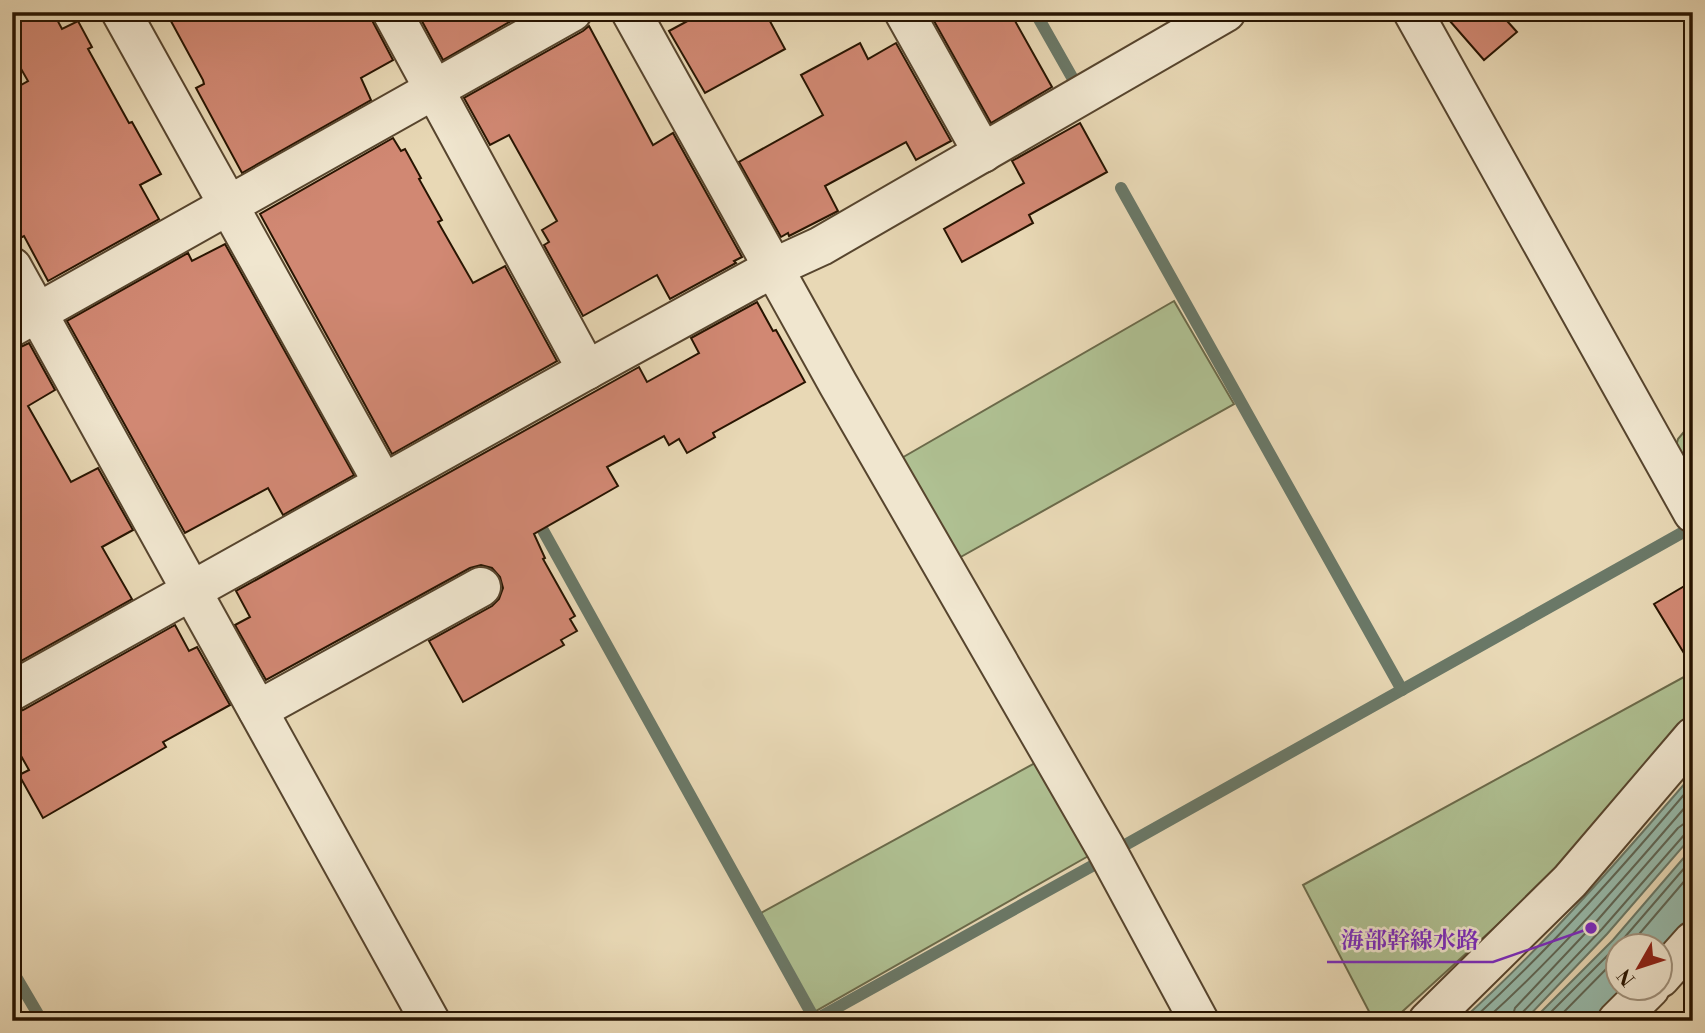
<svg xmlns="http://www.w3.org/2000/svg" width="1705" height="1033" font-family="'Libre Bodoni','Noto Serif JP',serif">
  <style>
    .green { fill: #afc092; stroke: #6b6a4a; stroke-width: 2 }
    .water { fill: #97baab; stroke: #6a7867; stroke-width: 2 }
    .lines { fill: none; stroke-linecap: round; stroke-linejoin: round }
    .shore { stroke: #5f6756; stroke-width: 2 }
    .stream { stroke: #6a7867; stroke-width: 12 }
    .building { fill: #d18873; stroke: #271401; stroke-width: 2 }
    .minor-casing { stroke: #57452e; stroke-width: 42 }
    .minor { stroke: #f0e6cf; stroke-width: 38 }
    .leader { fill: none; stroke: #7b2cbf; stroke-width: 2.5 }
    .callout-dot { fill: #7b2cbf; stroke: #f0e6cf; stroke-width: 2.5 }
    .callout-label { font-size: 23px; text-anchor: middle; font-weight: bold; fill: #7b2cbf; stroke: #f0e6cf; stroke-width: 5; stroke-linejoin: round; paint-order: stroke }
  </style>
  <rect width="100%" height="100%" fill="#e8d8b5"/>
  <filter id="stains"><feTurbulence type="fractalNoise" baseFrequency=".00286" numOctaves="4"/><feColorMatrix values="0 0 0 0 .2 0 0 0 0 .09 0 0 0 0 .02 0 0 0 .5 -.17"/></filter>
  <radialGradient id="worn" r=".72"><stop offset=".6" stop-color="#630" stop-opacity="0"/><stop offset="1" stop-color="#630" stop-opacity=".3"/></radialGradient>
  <!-- green -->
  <g class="green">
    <path d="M1174,301l60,103 -284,159 -57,-100z"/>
    <path d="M1693,421v85l-21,-45 6,-22z"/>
    <path d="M1693,672v43l-13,17 -141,155 -147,134h-18l-71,-136z"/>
    <path d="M1046,757l53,93 -285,162 -53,-99z"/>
  </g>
  <!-- water -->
  <g class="water">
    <path d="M1693,774v61l-86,99 -83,87h-63c84,-76 158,-161 232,-247z"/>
    <path d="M1693,847v68l-33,39v-8h-42v42h9l-33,33h-62l81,-81z"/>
  </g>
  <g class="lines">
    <!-- shore -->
    <g class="shore">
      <path d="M1629,946l64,-75"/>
      <path d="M1471,1021c80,-73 152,-154 222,-237"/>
      <path d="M1484,1021c76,-68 143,-146 209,-223"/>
      <path d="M1511,1021l4,-13 80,-85 83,-95 7,-5h8"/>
      <path d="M1520,1021l2,-8 80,-84 83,-95 8,-3"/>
      <path d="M1542,1021l76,-76 75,-87"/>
      <path d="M1555,1021l63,-64"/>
    </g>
    <!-- stream -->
    <g class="stream">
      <path d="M1035,12l38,67"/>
      <path d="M1121,188l281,502"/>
      <path d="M535,516l280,504"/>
      <path d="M1118,849l569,-319"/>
      <path d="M12,970l30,51"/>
      <path d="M813,1021l288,-160"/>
    </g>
  </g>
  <!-- building -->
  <g class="building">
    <path d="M12,12h41l9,17 16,-8 14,26 -4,2 41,74 3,-1 29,52 -21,11 19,34 -111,62 -24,-45 -12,6v-152l16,-9 -16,-28z"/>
    <path d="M166,12h204l3,10 20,38 -32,18 10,22 -129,73 -46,-85 8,-4 -1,-4z"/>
    <path d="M417,12h110l-84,48z"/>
    <path d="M704,12h61l20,37 -80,44 -36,-62z"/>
    <path d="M929,12h81l42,75 -61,36z"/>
    <path d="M1442,12h57l18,20 -33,28z"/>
    <path d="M589,26l64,119 20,-12 69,124 -8,4 2,2 -66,36 -13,-24 -74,41 -39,-71 5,-3 -7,-12 15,-9 -48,-86 -19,10 -26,-47 119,-67z"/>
    <path d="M860,43l8,16 28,-16 55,98 -35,19 -10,-18 -81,44 13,25 -49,25 -1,-3 -7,4 -42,-75 84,-47 -22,-40z"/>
    <path d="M1080,123l27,49 -78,43 4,8 -71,39 -18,-33 80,-46 -12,-22z"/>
    <path d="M393,138l8,13 4,-2 16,29 -2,1 23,41 -4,2 35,61 32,-17 52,95 -165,93 -132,-240z"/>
    <path d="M225,244l129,231 -71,40 -15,-27 -83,45 -118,-212 121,-68 4,8z"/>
    <path d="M757,302l16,29 3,-1 29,52 -92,51 2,4 -28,16 -8,-14 -10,6 -5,-9 -57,31 11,19 -84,48 11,24 -2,1 32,57 -5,3 7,12 -16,9 3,5 -101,57 -34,-61 63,-35 7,-7 4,-11 -3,-11 -8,-9 -11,-3 -11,3 -204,112 -31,-55 15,-8 -14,-26 403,-224 8,15 52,-29 -8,-15z"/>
    <path d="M29,343l26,47 -27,16 43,76 27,-14 35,62 -31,17 30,52 -120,67v-315z"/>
    <path d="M1693,581v87l-39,-64z"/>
    <path d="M175,625l14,26 8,-4 33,58 -67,37 3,5 -123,71 -24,-43 10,-5 -17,-30v-27l11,-3z"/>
  </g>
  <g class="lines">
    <!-- minor casing -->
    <g class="minor-casing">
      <g id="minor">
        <path d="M121,12l262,471"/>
        <path d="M392,12l195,358"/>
        <path d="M631,12l207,372 267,463 94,174"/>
        <path d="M904,12l79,141"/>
        <path d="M1413,12l280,501"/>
        <path d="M12,267l418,754"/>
        <path d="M12,327l560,-315"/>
        <path d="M12,691l575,-321 186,-102 48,-22 405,-234"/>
        <path d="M258,710l223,-123"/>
        <path d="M1660,978l33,-37"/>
        <path d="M1428,1021l142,-140 123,-144"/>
        <path d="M1617,1021l33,-33"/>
      </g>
    </g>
    <!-- minor -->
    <use href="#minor" class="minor"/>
  </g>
  <!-- callouts -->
  <path class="leader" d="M1591 928L1493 962H1327"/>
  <circle class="callout-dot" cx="1591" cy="928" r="7"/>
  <g class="callout-label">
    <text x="1410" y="948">海部幹線水路</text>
  </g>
  <!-- margin -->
  <rect width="1705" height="1033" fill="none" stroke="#e8d8b5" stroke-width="42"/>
  <rect x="14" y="14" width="1677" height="1005" fill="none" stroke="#271401" stroke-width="3.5"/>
  <rect x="21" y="21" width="1663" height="991" fill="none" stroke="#271401" stroke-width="2"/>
  <!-- north arrow -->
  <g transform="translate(1639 967) rotate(231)"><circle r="33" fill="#f0e6cf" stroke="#a0927d" stroke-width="2"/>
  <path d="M0-5L12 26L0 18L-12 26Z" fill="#8f2418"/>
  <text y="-10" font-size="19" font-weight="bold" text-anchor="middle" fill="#271401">N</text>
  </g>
  <rect width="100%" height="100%" filter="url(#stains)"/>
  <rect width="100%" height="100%" fill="url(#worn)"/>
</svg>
